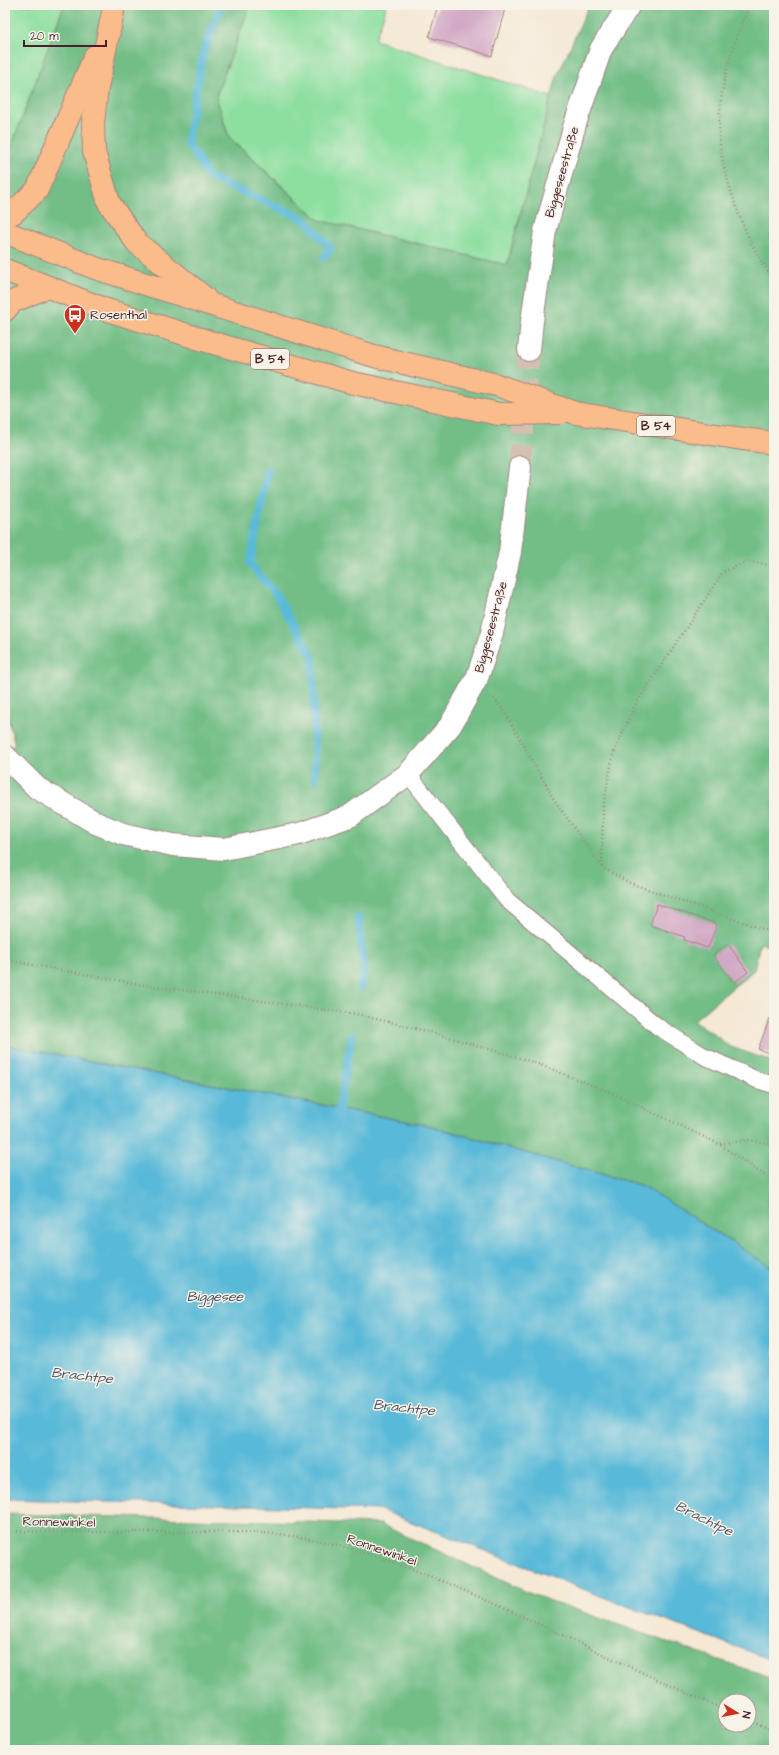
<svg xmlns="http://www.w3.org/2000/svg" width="779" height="1755" font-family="'Architects Daughter',sans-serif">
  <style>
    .green { fill: #8ddfa0; stroke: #6c7f66 }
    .forest { fill: #72be86; stroke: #5e6e58; fill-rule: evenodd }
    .water { fill: #59b9d8; stroke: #526c82 }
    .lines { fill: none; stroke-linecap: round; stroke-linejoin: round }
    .stream { stroke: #59b9d8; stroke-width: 8 }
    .building { fill: #d2a8c5 }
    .minor-tunnel { stroke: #d3c0b2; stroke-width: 22; stroke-dasharray: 22 11; stroke-linecap: butt }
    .service-casing { stroke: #a08480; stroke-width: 18 }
    .minor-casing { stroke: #a08480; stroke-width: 24 }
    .primary-casing { stroke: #a08480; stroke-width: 24 }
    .path { stroke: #a08480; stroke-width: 2.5; stroke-dasharray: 1 3; stroke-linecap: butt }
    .service { stroke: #fff; stroke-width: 16 }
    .minor { stroke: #fff; stroke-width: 22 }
    .primary { stroke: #fabc8b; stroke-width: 22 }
    .primary-bridge-casing { stroke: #a08480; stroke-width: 24; stroke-linecap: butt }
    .primary-bridge { stroke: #fabc8b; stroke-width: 22 }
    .labels { text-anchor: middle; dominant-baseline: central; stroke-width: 3; stroke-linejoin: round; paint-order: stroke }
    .shield { fill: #f7f3e8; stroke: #7e5f64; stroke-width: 1 }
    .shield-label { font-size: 12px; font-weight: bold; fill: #4a1f2b }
    .street-label { font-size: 13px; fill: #4a1f2b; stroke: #f7f3e8 }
    .poi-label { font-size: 13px; fill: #4a1f2b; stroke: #f7f3e8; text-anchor: start }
    .water-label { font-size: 14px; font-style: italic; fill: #4f5568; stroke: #f7f3e8 }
  </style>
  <rect width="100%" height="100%" fill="#f7f3e8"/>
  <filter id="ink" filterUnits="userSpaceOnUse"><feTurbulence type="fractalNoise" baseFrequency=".025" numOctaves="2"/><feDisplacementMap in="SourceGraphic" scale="8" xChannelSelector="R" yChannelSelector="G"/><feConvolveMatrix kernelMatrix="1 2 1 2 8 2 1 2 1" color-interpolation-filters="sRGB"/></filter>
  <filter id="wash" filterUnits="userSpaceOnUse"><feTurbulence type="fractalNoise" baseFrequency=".012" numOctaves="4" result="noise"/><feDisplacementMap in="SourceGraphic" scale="16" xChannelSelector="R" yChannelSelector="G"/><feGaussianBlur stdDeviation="0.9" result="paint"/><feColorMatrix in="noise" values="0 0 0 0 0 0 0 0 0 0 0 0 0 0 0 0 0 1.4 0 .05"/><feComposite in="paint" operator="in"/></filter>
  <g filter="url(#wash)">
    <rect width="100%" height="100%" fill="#f5e8d4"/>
    <!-- green -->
    <g class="green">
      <path d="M5,5h59l-59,159z"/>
      <path d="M250,5h137l-12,35 176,57 -44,168 -188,-45 -90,-83 -13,-40z"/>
    </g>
    <!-- forest -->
    <g class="forest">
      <path d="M64,5h186l-34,91 13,42 90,82 188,45 49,-186 33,-74h185v943l-14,-5 -6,27 -60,50 37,27 43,15v207l-131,-83 -212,-60 -426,-81v-295l10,-5 -10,-38v-543z"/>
      <path d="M5,1514l375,10 151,70 179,63 64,21v72h-54l-11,-4 -1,4h-703zM725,1701h24v24h-24z"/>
    </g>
    <!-- water -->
    <path class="water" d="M5,1045l426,81 212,60 131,83v392l-158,-59 -235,-92 -376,-11z"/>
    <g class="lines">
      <!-- stream -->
      <g class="stream">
        <path d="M222,5l-19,47 -16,90 22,35 95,42 27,29 -7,9"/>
        <path d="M268,470l-18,94 26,31 37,63 2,121"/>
        <path d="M358,918l6,50 -4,20"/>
        <path d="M337,1119l15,-84"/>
      </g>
    </g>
    <g id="blocks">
      <!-- building -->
      <g class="building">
        <path d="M438,5h68l-14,51 -63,-19z"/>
        <path d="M657,904l60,20 -9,24 -24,-8 1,-3 -35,-12z"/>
        <path d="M728,944l20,28 -14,11 -21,-28z"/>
        <path d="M770,1018l4,2v35l-16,-6z"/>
      </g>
    </g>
  </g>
  <g filter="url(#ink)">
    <use href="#blocks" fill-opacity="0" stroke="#a08480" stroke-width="1"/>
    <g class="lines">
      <!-- minor-tunnel -->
      <path class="minor-tunnel" d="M520,467l9,-117"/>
      <!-- service casing -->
      <g class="service-casing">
        <path id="service" d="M408,774l99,126 151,127 46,29 53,24 17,5"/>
      </g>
      <!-- minor casing -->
      <g class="minor-casing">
        <g id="minor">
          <path d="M529,350l3,-29 13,-90 30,-107 26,-75 28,-44"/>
          <path d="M5,756l32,32 59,35 27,11 50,11 51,4 75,-15 51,-18 58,-42 42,-48 27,-48 15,-45 18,-81 10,-85"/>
        </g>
      </g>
      <!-- primary casing -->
      <g class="primary-casing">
        <g id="primary">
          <path d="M113,12l-16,76 -4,35 1,29 15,51 28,40 68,55"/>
          <path d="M5,216l8,-3 24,-23 58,-134"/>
          <path d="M5,232l90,36 279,88 123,29"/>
          <path d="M5,270l99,39 106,33 143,41 146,31"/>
          <path d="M5,310l7,-8 35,-15"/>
          <path d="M575,413l161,25 38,5"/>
        </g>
      </g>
      <!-- path -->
      <g class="path">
        <path d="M750,5c-19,40 -35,95 -30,139 3,25 11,48 19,71 9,22 20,46 35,64"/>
        <path d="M494,698l12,16 49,87 47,66 28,16 144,50"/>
        <path d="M602,867l1,-60 10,-52 21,-48 89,-135 24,-11 27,5"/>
        <path d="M5,960l133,24 218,30 82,20 95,28 79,31 107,51 55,38"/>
        <path d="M720,1144l27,-4 27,4"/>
        <path d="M5,1531c57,1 114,1 171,1 46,0 94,-2 140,8 71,15 146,49 212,79 66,31 131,62 197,91"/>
        <path d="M749,1720l25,11"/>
      </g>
      <!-- service -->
      <use href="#service" class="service"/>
      <!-- minor -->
      <use href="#minor" class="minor"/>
      <!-- primary -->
      <use href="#primary" class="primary"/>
      <!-- primary-bridge casing -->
      <g class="primary-bridge-casing">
        <g id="primary-bridge">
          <path d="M497,385l78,28"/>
          <path d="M499,414l61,-1"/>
        </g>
      </g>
      <!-- primary-bridge -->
      <use href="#primary-bridge" class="primary-bridge"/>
    </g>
  </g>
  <!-- icons -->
  <defs>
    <g id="bus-pin" transform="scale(1.15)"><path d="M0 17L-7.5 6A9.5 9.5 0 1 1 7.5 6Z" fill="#c8321e" stroke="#f7f3e8"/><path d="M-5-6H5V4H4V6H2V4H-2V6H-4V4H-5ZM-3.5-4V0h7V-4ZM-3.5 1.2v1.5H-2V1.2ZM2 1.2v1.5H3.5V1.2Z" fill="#fff"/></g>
  </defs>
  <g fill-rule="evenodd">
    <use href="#bus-pin" x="75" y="315"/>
  </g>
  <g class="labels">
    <!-- shield labels -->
    <g class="shield">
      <rect x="251" y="349" width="38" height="20" rx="3"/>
      <rect x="637" y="416" width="38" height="20" rx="3"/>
    </g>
    <g class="shield-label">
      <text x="270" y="359">B 54</text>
      <text x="656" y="426">B 54</text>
    </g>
    <!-- street labels -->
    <g class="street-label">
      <text transform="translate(562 172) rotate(-74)">Biggeseestraße</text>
      <text transform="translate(491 627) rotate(-75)">Biggeseestraße</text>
      <text transform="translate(59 1522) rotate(1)">Ronnewinkel</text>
      <text transform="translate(382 1550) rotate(19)">Ronnewinkel</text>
    </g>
    <!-- poi labels -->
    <g class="poi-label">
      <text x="90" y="315">Rosenthal</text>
    </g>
    <!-- water labels -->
    <g class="water-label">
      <text x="215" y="1297">Biggesee</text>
      <text transform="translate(82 1376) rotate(6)">Brachtpe</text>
      <text transform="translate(404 1408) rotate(6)">Brachtpe</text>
      <text transform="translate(704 1519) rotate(26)">Brachtpe</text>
    </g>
  </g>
  <!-- margin -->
  <rect width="779" height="1755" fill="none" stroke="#f7f3e8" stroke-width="20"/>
  <!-- north arrow -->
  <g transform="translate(737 1713) rotate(100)"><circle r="19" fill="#f7f3e8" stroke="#b29e9c"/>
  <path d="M0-3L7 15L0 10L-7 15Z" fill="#c8321e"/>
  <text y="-6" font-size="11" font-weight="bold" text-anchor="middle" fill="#4a1f2b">N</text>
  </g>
  <!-- scale -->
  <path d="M24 40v6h82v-6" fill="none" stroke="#4a1f2b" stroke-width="2"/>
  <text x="30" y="40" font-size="12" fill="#4a1f2b" stroke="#f7f3e8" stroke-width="3" paint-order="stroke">20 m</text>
</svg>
